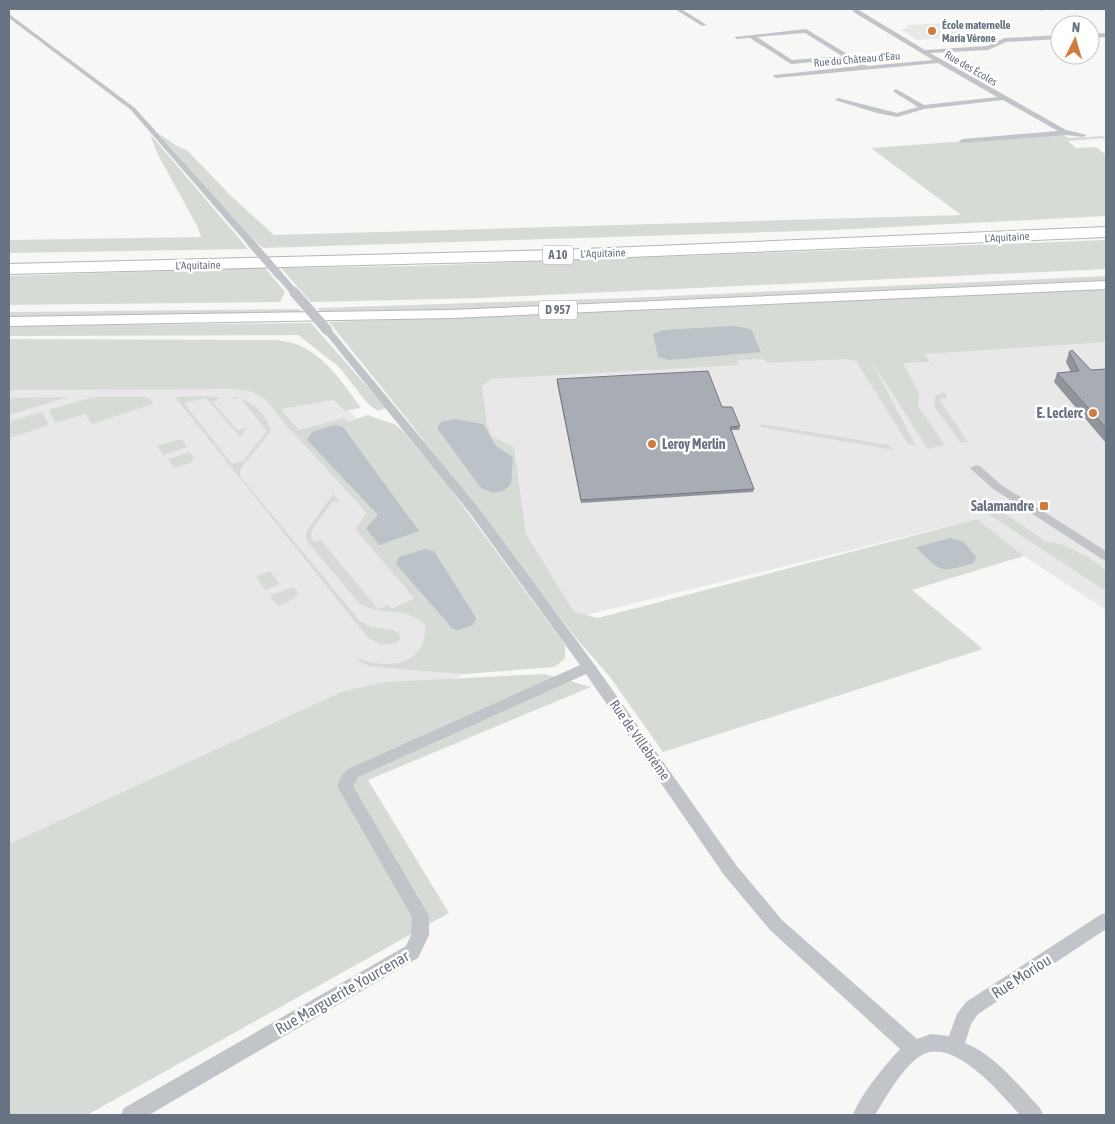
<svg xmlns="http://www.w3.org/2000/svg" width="1115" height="1124" font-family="'Asap Condensed',sans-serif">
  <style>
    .built { fill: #e8e8e9 }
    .green { fill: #d6dcd5 }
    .water { fill: #bbc2c8 }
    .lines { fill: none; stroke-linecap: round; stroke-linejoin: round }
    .primary-casing { stroke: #b5b7bc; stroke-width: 2 }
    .highway-casing { stroke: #b3b5b9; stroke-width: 2 }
    .street { fill: #c1c4c8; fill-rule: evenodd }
    .primary { fill: #fff; fill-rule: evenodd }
    .highway { fill: #fff; fill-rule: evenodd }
    .street-bridge-far1 { stroke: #c1c4c8; stroke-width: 8 }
    .street-bridge { stroke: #c1c4c8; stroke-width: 10 }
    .wall { fill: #90959c }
    .building { fill: #a8adb5; stroke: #76797f }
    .poi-dot { fill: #cf7b3e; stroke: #fff; stroke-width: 2 }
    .labels { text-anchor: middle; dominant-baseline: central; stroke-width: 5; stroke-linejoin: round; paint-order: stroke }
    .far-poi-label { font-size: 11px; font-weight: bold; fill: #6a7383; stroke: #fff; text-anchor: start }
    .far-street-label { font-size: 11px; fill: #6a7383; stroke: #fff }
    .shield { fill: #fff; stroke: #979da8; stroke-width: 1 }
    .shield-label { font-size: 12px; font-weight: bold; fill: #6a7383 }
    .poi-label { font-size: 14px; font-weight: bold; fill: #6a7383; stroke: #fff; text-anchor: end }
    .street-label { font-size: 14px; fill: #6a7383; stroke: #fff }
    .near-street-label { font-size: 16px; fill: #6a7383; stroke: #fff }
  </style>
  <rect width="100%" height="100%" fill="#f7f8f5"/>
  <!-- built -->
  <g class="built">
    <path d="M947,23l23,14 -53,3 -16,-11 8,-1 -3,-3z"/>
    <path d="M1106,304v306l-82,-54 -47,-37 -403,99 -187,-276z"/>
    <path d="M318,374l226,263 -535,249v-509z"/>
  </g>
  <!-- green -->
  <g class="green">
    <path d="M158,133l19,13 10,4 44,46 43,39 687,-20 -90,-67 190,-14 8,4 33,-2 4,2 -38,3 8,7 20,-1 10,8v61l-272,14 -571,18 -16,-14z"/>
    <path d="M150,134l98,115 -239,4v-13l192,-3 -4,-11 -40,-73z"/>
    <path d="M1106,240v29l-626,29 -169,4 -30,-34 134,-2z"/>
    <path d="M265,268l20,24 -5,10 -271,3v-29z"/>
    <path d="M1106,276v6l-351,17 -432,16 -5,-7 310,-10z"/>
    <path d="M1106,288v54l-181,12 5,8 -27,1 16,30 -1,13 27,39 -17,4 -58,-90 46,87 -8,-2 -52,-83 -7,-2 -82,4 -3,-4 -27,1 2,5 -248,14 -9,7 5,39 5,12 22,10 12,87 48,78 24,6 379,-99 47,37 -112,34 71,59 -320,103 -53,-75 -34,-39 -169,-219 -78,-97 195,-7z"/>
    <path d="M299,309l5,6 -295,4v-7z"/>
    <path d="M311,323l75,85 -8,3 -10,-7 -29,-37 -41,-32 -289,1v-10z"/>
    <path d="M9,339l266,1c7,1 16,2 23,5 28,11 46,40 63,63l-16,3 -11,-11 -53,9 18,21 45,-12 4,4 19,-7 27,9 9,7 43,52 119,162v14l-11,8 -89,7 -78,-6 -18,-2 -12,-6 3,-1c29,11 68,5 65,-34 -22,-21 -42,-7 -66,-22l-53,-63v-8l27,-38 8,9 -9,-1 -20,28 -1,8 4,4 6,-2 57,69 10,-4 4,4 22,-11 -59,-69 12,-16 -82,-89 -19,-24 -14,-8 -17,-3 -226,1z"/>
    <path d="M944,392l4,6 -9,1 29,43 -7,1 -27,-37 1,-10z"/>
    <path d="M208,396l12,2 -7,4 25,29 9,-4 -7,10 -34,-39 -22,5 48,61 11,-3 24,-30 -28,-34 -5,2 -2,-3c17,3 34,17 39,34l-2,4 -28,34 -1,8 120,145 11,6 22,3 6,3 1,5 -4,5 -14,2 -14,-7 -193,-241z"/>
    <path d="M68,397l-59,18v-17z"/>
    <path d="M93,397h50l8,2 2,4 -3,2 -58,19 -7,-10 -30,9 -6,-13z"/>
    <path d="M40,412l3,1 6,12 -40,13v-16z"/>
    <path d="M761,424l128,21 5,5 -134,-23z"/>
    <path d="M181,439l6,8 -23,8 -7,-9z"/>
    <path d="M190,452l4,7 -4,4 -16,5 -6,-9z"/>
    <path d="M982,498l63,43 18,4 23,11 20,14v21l-135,-88z"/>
    <path d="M270,571l10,13 -15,6 -9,-14z"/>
    <path d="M293,587l4,4v4l-5,5 -14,6 -8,-10z"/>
    <path d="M544,674l47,13 -223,93 81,133 -362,202h-78v-271l335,-153 42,-9z"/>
  </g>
  <!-- water -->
  <g class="water">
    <path d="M733,326l18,3 10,23 -92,8 -11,-3 -5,-23 10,-4z"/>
    <path d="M454,419l29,5 13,22 17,11 -2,27 -8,7 -10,2 -12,-5 -44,-60 4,-6z"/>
    <path d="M334,425l9,2 76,104 -40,14 -13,-17 12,-13 -71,-75 5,-8z"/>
    <path d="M951,538l13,4 12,15 -2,6c-35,10 -33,10 -58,-16z"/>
    <path d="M425,549l9,2 42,67 -3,7 -15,5 -6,-2 -56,-64 3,-7z"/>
  </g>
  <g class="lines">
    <!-- primary casing -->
    <g class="primary-casing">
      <path id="primary" d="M1106,281v8l-655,29 -442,8v-9l442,-7z"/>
    </g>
    <!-- highway casing -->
    <g class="highway-casing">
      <path id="highway" d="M1106,227v10l-546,23 -551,14v-10l551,-14z"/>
    </g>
    <!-- street -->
    <g class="street">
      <path d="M675,9h6l26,16 -5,1z"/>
      <path d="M851,9h6l68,41 62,-4 18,-8 55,-3v4l-54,3 -18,8 -58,3 136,77 21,5 -4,2 -16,-2 -107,8 -1,-2 4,-2 95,-8 -55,-31 -79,9 -27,8 -20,-4 -42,-13 3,-2 59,15 21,-6 -24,-15 -1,-1 3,-2 28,16 73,-8 -59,-34 -162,15 -3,-2 1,-1 85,-9 -12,-7 -56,5 -41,-26 -13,1 -3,-2 72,-8 61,37 66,-6 -78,-47zM805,33l37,23 -50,4 -35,-23z"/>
      <path d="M1038,9h7l-3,2z"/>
      <path d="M9,14l126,94 119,133v4h-6l-117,-135 -122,-92z"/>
      <path d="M1106,33v4l-16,1v-4z"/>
      <path d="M279,272l3,1 15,17v4h-6l-15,-17v-4z"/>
      <path d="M327,327l3,1 147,178 117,158 142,201 46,55 135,119 14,-5 18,2 8,-22 9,-12 134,-87 6,-2v16l-128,85 -7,10 -6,19c30,12 53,42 75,65l3,7h-23c-19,-21 -66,-78 -98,-60 -19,11 -36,42 -47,60h-22c8,-21 32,-50 47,-66l-130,-119 -46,-55 -138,-201 -228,103 -5,9 76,130v19l-11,23 -269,157h-28l3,-7 282,-162 5,-11 1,-18 -75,-131 5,-11 6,-6 232,-104 -111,-153 -145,-180 -2,-2z"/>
      <path d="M976,465l4,1 20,18 106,67v9l-4,-1 -110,-71 -22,-20z"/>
    </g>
    <!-- primary -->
    <use href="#primary" class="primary"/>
    <!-- highway -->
    <use href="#highway" class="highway"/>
    <!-- street-bridge-far1 -->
    <path class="street-bridge-far1" d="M251,243l28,32"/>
    <!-- street-bridge -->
    <path class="street-bridge" d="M294,292l33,38"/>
  </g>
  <!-- wall -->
  <g class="wall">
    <path d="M1069,352l22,18 15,-1v74l-52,-61 3,-9 14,-1 -5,-10z"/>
    <path d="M557,379l165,28 18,19 -1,4h-8l23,59 -1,3 -172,11 -24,-120z"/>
  </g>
  <!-- building -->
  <g class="building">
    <path d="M1072,350l19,20 15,-1v59l-49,-55 22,-2 -10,-19z"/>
    <path d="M708,371l14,36h10l8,19 -10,1 24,62 -173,11 -24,-121z"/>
  </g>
  <!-- markers -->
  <g class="poi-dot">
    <circle cx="932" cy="31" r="5"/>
    <circle cx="1093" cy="413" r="5"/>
    <circle cx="652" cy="444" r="5"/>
    <rect x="1039" y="501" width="10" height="10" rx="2.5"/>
  </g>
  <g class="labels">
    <!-- far-poi labels -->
    <g class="far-poi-label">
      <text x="942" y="25">École maternelle<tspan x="942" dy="13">Maria Vérone</tspan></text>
    </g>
    <!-- far-street labels -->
    <g class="far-street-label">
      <text transform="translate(857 59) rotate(-5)">Rue du Château d'Eau</text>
      <text transform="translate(971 68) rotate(30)">Rue des Écoles</text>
      <text transform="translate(1007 237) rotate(-3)">L'Aquitaine</text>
      <text transform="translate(603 253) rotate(-2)">L'Aquitaine</text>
      <text transform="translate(198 265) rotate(-1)">L'Aquitaine</text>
    </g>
    <!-- shield labels -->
    <g class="shield">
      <rect x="543" y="245.5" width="30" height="19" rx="4"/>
      <rect x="539" y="300.5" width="38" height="19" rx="4"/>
    </g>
    <g class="shield-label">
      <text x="558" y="255">A 10</text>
      <text x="558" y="310">D 957</text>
    </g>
    <!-- poi labels -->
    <g class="poi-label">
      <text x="1083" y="413">E. Leclerc</text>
      <text x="662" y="444" text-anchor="start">Leroy Merlin</text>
      <text x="1034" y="506">Salamandre</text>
    </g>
    <!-- street labels -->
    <g class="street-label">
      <text transform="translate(640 740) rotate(55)">Rue de Villebrème</text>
    </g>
    <!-- near-street labels -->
    <g class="near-street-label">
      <text transform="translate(1021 976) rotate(-33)">Rue Moriou</text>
      <text transform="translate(342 992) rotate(-30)">Rue Marguerite Yourcenar</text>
    </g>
  </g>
  <!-- border -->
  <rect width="1115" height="1124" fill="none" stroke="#6a7383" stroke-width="20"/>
  <!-- north arrow -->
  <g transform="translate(1075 40) rotate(5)"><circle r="24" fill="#ffffff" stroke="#c3c7cd"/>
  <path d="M0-4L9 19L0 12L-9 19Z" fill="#cf7b3e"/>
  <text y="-8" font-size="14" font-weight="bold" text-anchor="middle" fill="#6a7383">N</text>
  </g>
</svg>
